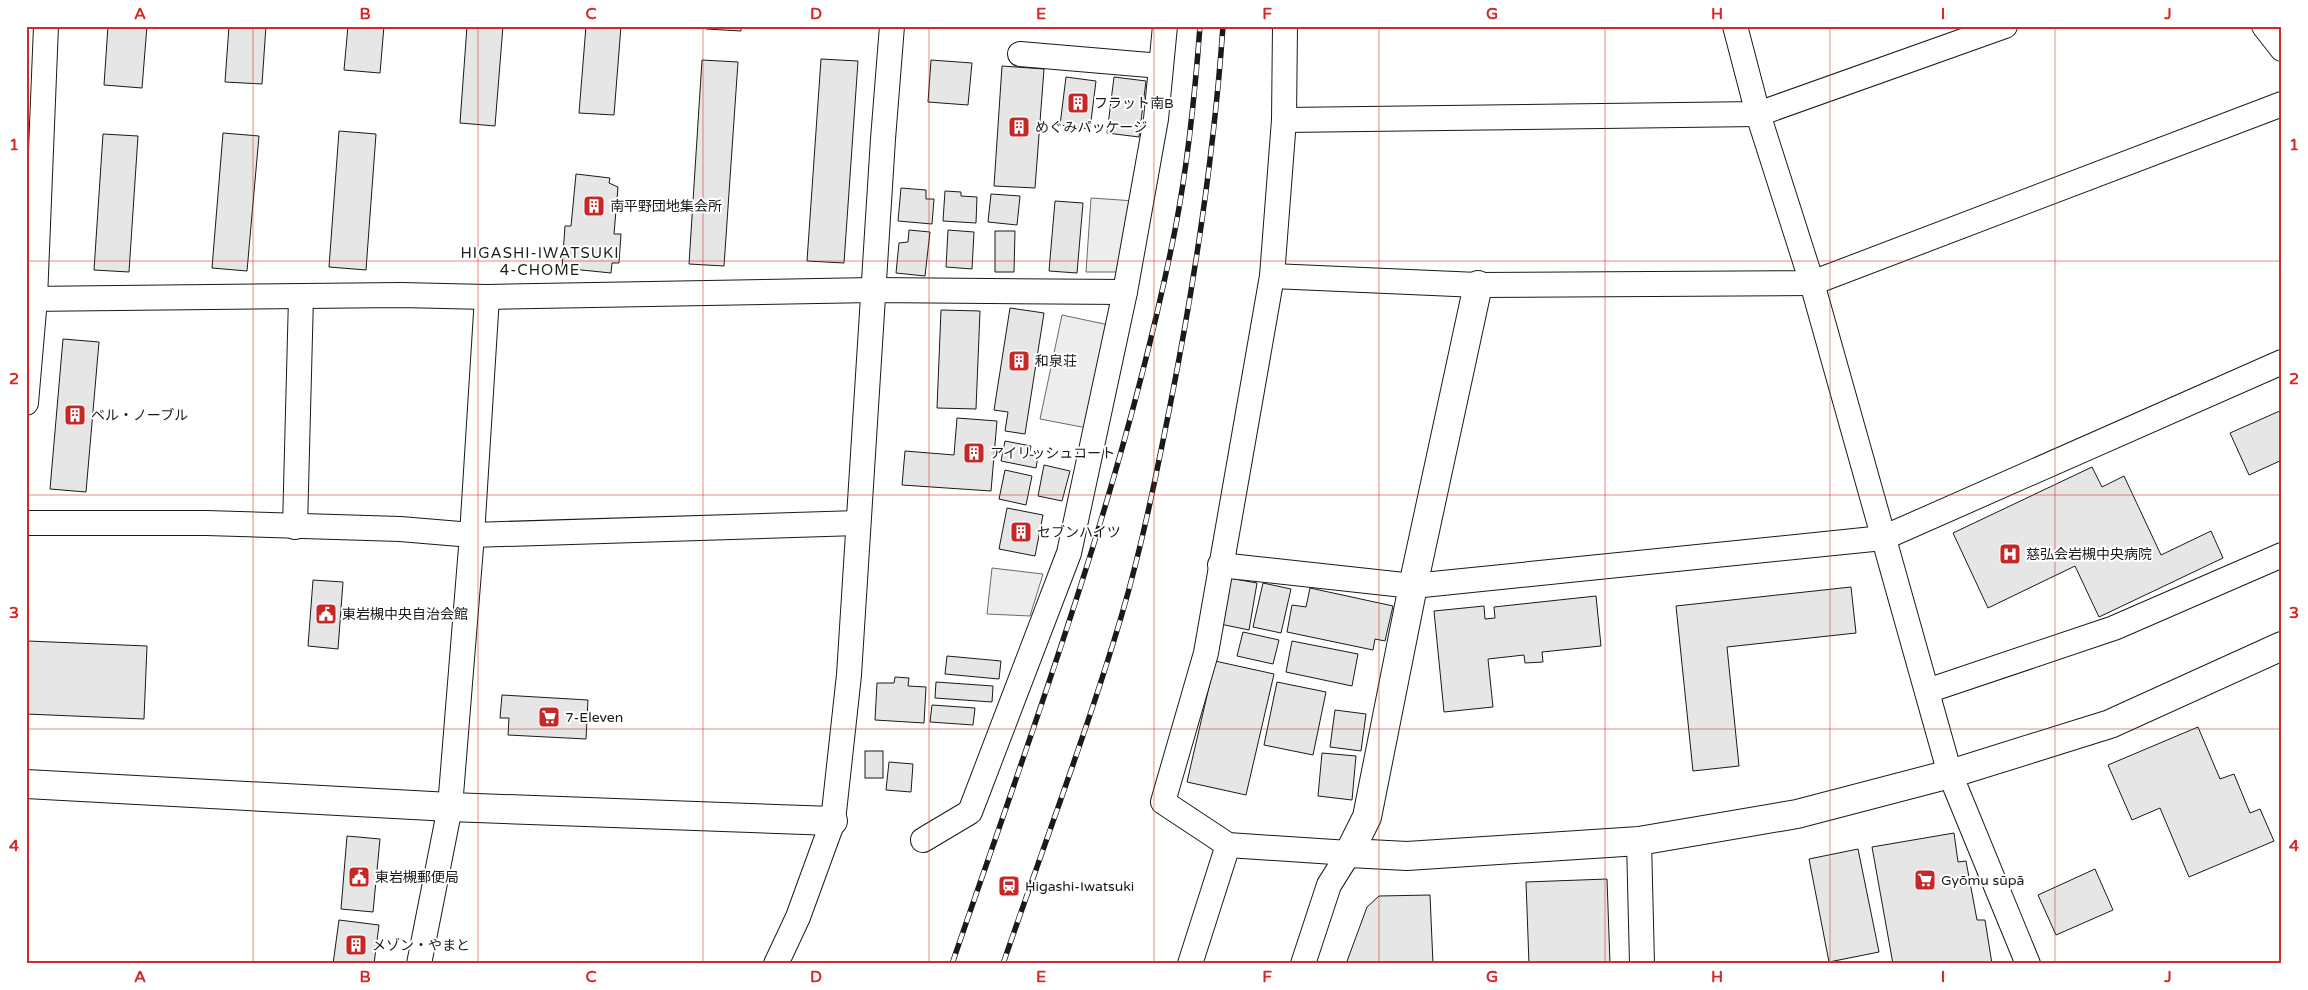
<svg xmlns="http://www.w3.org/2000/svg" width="2308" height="990" font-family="'Varela Round','Noto Sans JP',sans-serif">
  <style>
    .parking { fill: #ededed; stroke: #6a6a6a }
    .building { fill: #e6e6e6; stroke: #1a1a1a }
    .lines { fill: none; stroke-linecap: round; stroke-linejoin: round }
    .street-casing { stroke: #1a1a1a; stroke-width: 26 }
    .secondary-casing { stroke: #1a1a1a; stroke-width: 30 }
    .street { stroke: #fff; stroke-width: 24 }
    .secondary { stroke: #fff; stroke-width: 28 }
    .rail-casing { stroke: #1a1a1a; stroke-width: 5.5 }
    .rail { stroke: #fff; stroke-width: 4; stroke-dasharray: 11; stroke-linecap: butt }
    .grid { fill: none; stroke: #d62828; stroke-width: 1; stroke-opacity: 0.55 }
    .labels { text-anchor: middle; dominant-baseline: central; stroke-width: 4; stroke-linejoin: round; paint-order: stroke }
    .poi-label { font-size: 14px; fill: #1a1a1a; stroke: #fff; text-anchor: start }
    .neighbourhood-label { font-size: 15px; letter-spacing: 1px; fill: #1a1a1a; stroke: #fff }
    .neatline { fill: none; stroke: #d62828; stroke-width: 2 }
    .grid-label { font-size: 16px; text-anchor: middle; font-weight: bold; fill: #d62828 }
  </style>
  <rect width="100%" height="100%" fill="#fff"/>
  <!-- parking -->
  <g class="parking">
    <path d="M1091,198l44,3 -12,71h-37z"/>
    <path d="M1062,315l47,10 -22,103 -47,-9z"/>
    <path d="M992,568l51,6 -13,42 -43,-2z"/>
  </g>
  <!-- building -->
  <g class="building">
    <path d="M108,26h39l-5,62 -38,-3z"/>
    <path d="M229,26h37l-4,58 -37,-2z"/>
    <path d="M348,26h36l-4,47 -36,-3z"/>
    <path d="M467,26h36l-8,100 -35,-3z"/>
    <path d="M586,26h35l-7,89 -35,-2z"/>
    <path d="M706,26h35v5l-35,-2z"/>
    <path d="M821,59l37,2 -14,202 -37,-2z"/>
    <path d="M702,60l36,2 -14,204 -35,-2z"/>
    <path d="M931,60l41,3 -4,42 -40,-3z"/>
    <path d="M1002,66l42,3 -9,119 -41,-2z"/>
    <path d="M1066,77l30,4 -6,48 -30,-4z"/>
    <path d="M1114,77l32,4 -7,56 -32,-4z"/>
    <path d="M339,131l37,3 -10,136 -37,-3z"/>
    <path d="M223,133l36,3 -12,135 -35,-3z"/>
    <path d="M103,134l35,2 -9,136 -35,-2z"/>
    <path d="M576,174l34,4 -1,5 9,4 -4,47h7l-2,29h-7l-1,10 -49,-5 3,-42h6z"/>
    <path d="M901,188l25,2v9h8l-2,25 -34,-3z"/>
    <path d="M945,191l16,1v4l16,1 -1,26 -33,-2z"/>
    <path d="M991,194l29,2 -3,29 -29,-3z"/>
    <path d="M1055,201l28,2 -6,70 -28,-2z"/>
    <path d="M909,230l21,2 -5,44 -29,-3 3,-30 9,-1z"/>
    <path d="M948,230l26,2 -2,37 -26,-2z"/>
    <path d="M995,231h20l-1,41h-19z"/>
    <path d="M1010,308l34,5 -19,121 -20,-3 3,-19 -14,-2z"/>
    <path d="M941,310l39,1 -4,98 -39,-1z"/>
    <path d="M63,339l36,3 -13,150 -36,-3z"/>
    <path d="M2282,410v50l-33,15 -19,-42z"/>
    <path d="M957,418l40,3 -6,70 -89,-6 3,-34 49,4z"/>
    <path d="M1005,441l26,5 -2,9 9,1 -2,12 -35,-7z"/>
    <path d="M1044,465l26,6 -8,30 -24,-5z"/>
    <path d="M2092,467l10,20 22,-11 37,79 50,-24 12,27 -124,59 -24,-51 -87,42 -35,-75z"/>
    <path d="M1005,470l27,6 -6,29 -27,-6z"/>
    <path d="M1007,508l36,7 -8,41 -36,-7z"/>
    <path d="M1229,578l28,5 -8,47 -29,-6z"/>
    <path d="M313,580l30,2 -5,67 -30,-3z"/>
    <path d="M1263,583l28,6 -10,44 -28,-6z"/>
    <path d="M1851,587l5,46 -129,14 12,119 -46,5 -17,-165z"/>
    <path d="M1310,588l83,18 -8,35 -10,-2 -2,11 -86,-18 5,-27 14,2z"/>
    <path d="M1596,596l5,50 -59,6 1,10 -18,1 -1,-8 -36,4 5,48 -49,5 -10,-101 50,-5 1,13 10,-1 -1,-11z"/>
    <path d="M1243,632l36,8 -6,24 -36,-8z"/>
    <path d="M28,641l119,5 -3,73 -118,-5z"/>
    <path d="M1292,641l66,13 -6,32 -66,-14z"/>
    <path d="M947,656l54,5 -2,18 -54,-5z"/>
    <path d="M1215,661l59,13 -28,121 -59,-13z"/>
    <path d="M895,677l14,1 -1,8 18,1 -2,36 -49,-3 2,-37h17z"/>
    <path d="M936,682l57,4 -1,16 -57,-4z"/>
    <path d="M1277,682l49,10 -13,63 -49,-10z"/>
    <path d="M502,695l86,5 -2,39 -78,-4 1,-17h-9z"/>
    <path d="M932,705l43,3 -2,17 -43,-3z"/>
    <path d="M1335,710l31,4 -5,37 -31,-4z"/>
    <path d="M2198,727l22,52 14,-5 16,39 10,-4 14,32 -85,36 -29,-69 -28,12 -24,-55z"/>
    <rect x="865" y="751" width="18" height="27"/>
    <path d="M1322,753l34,3 -4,44 -34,-4z"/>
    <path d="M889,762l24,2 -2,28 -25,-2z"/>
    <path d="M1954,833l4,29 8,-1 11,59h8l7,44h-99l-21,-117z"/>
    <path d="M347,836l33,3 -7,73 -32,-3z"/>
    <path d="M1858,849l21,103 -50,10 -20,-103z"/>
    <path d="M2095,869l18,41 -57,25 -18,-40z"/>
    <path d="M1607,879l3,85h-81l-3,-82z"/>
    <path d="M1430,895l3,69h-87l21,-57 12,-11z"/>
    <path d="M339,920l40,5 -5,39h-41z"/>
  </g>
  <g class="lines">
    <!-- street casing -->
    <g class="street-casing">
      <g id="street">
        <path d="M1285,26l-1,94 -12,156 -66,377 -43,149 65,43 121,8 -20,32 -26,79"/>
        <path d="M1735,26l23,88 54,169 138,491 78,190"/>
        <path d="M2264,26l18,23"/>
        <path d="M1020,54l141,12"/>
        <path d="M1284,120l474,-6 247,-88"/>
        <path d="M1272,276l206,9 334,-2 470,-179"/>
        <path d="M26,299l375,-4 86,2 386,-7 252,2 31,-173 9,-93"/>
        <path d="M26,403l9,-104 11,-273"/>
        <path d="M26,523h180l194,6 72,6 386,-12"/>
        <path d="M295,527l6,-230"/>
        <path d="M1220,565l193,21 470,-48 399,-176"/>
        <path d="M1927,691l187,-63 168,-73"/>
        <path d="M923,840l47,-28 99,-259 56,-261"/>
        <path d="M1639,841l3,123"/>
        <path d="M419,964l31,-157 22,-272 15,-238"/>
        <path d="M776,964l22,-47 35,-96 16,-146 34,-536 9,-113"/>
        <path d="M1190,964l38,-119"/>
      </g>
    </g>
    <!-- secondary casing -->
    <g class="secondary-casing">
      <g id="secondary">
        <path d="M1478,285l-65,301 -46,231 -18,36 58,3 232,-15 158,-27 153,-40 160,-50 172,-78"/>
        <path d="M26,784l424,23 383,14"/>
      </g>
    </g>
    <!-- street -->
    <use href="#street" class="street"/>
    <!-- secondary -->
    <use href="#secondary" class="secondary"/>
    <!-- rail casing -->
    <g class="rail-casing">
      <g id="rail">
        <path d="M952,964c83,-242 173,-482 223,-734 13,-67 20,-136 25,-204"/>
        <path d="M1003,964c40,-117 84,-232 119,-350 20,-68 34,-138 48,-208 25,-126 44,-252 53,-380"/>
      </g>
    </g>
    <!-- rail -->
    <use href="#rail" class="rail"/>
  </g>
  <!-- grid -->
  <path class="grid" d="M253,26v938M478,26v938M703,26v938M929,26v938M1154,26v938M1379,26v938M1605,26v938M1830,26v938M2055,26v938M26,261h2256M26,495h2256M26,729h2256"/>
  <!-- icons -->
  <defs>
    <g id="building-square" transform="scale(1.125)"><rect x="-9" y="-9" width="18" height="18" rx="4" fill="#c62828" stroke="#fff"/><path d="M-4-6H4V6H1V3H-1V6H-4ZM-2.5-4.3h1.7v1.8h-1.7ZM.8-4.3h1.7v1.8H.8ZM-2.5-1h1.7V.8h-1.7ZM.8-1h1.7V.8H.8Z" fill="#fff"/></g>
    <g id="hospital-square" transform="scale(1.125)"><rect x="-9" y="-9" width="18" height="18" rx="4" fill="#c62828" stroke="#fff"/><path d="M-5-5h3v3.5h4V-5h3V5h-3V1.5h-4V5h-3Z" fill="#fff"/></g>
    <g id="civic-square" transform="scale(1.125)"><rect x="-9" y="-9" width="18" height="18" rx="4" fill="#c62828" stroke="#fff"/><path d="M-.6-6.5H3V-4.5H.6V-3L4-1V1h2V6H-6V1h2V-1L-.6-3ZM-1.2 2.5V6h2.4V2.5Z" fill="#fff"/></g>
    <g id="supermarket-square" transform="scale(1.125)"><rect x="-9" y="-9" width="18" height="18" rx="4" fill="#c62828" stroke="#fff"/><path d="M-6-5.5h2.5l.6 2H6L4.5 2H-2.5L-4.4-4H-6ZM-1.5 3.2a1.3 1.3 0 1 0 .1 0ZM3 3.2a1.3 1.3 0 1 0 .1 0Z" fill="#fff"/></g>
    <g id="station-square" transform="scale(1.125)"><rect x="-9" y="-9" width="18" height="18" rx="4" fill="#c62828" stroke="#fff"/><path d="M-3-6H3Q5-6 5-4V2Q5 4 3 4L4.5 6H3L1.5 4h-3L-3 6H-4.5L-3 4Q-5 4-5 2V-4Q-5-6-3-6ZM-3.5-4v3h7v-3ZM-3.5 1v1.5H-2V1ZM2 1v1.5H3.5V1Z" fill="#fff"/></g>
  </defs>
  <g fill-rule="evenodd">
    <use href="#building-square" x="1078" y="103"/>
    <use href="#building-square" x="1019" y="127"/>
    <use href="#building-square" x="594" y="206"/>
    <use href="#building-square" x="1019" y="361"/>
    <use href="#building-square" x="75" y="415"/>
    <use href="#building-square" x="974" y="453"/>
    <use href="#building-square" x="1021" y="532"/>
    <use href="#hospital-square" x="2010" y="554"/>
    <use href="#civic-square" x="326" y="614"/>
    <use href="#supermarket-square" x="549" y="717"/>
    <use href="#civic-square" x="359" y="877"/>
    <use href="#supermarket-square" x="1925" y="880"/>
    <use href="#station-square" x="1009" y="886"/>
    <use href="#building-square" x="356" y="945"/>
  </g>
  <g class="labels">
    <!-- poi labels -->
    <g class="poi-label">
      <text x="1094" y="103">フラット南B</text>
      <text x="1035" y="127">めぐみパッケージ</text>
      <text x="610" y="206">南平野団地集会所</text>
      <text x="1035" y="361">和泉荘</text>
      <text x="91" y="415">ベル・ノーブル</text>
      <text x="990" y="453">アイリッシュコート</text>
      <text x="1037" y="532">セブンハイツ</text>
      <text x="2026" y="554">慈弘会岩槻中央病院</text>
      <text x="342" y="614">東岩槻中央自治会館</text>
      <text x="565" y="717">7-Eleven</text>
      <text x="375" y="877">東岩槻郵便局</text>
      <text x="1941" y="880">Gyōmu sūpā</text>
      <text x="1025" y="886">Higashi-Iwatsuki</text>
      <text x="372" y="945">メゾン・やまと</text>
    </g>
    <!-- neighbourhood labels -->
    <g class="neighbourhood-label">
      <text x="540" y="253">HIGASHI-IWATSUKI<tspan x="540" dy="17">4-CHOME</tspan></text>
    </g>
  </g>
  <!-- border -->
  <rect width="2308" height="990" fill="none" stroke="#ffffff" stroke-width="55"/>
  <rect x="28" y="28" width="2252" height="934" class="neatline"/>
  <g class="grid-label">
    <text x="140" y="19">A</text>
    <text x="365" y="19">B</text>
    <text x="591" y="19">C</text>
    <text x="816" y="19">D</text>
    <text x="1041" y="19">E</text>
    <text x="1267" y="19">F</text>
    <text x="1492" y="19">G</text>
    <text x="1717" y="19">H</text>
    <text x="1943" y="19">I</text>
    <text x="2168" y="19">J</text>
    <text x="14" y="150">1</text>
    <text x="2294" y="150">1</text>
    <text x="14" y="384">2</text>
    <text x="2294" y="384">2</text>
    <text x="14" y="618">3</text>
    <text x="2294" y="618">3</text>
    <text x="14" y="851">4</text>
    <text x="2294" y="851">4</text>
    <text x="140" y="982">A</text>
    <text x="365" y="982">B</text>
    <text x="591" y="982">C</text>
    <text x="816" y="982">D</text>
    <text x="1041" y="982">E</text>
    <text x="1267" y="982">F</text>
    <text x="1492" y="982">G</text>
    <text x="1717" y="982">H</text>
    <text x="1943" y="982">I</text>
    <text x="2168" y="982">J</text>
  </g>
</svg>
